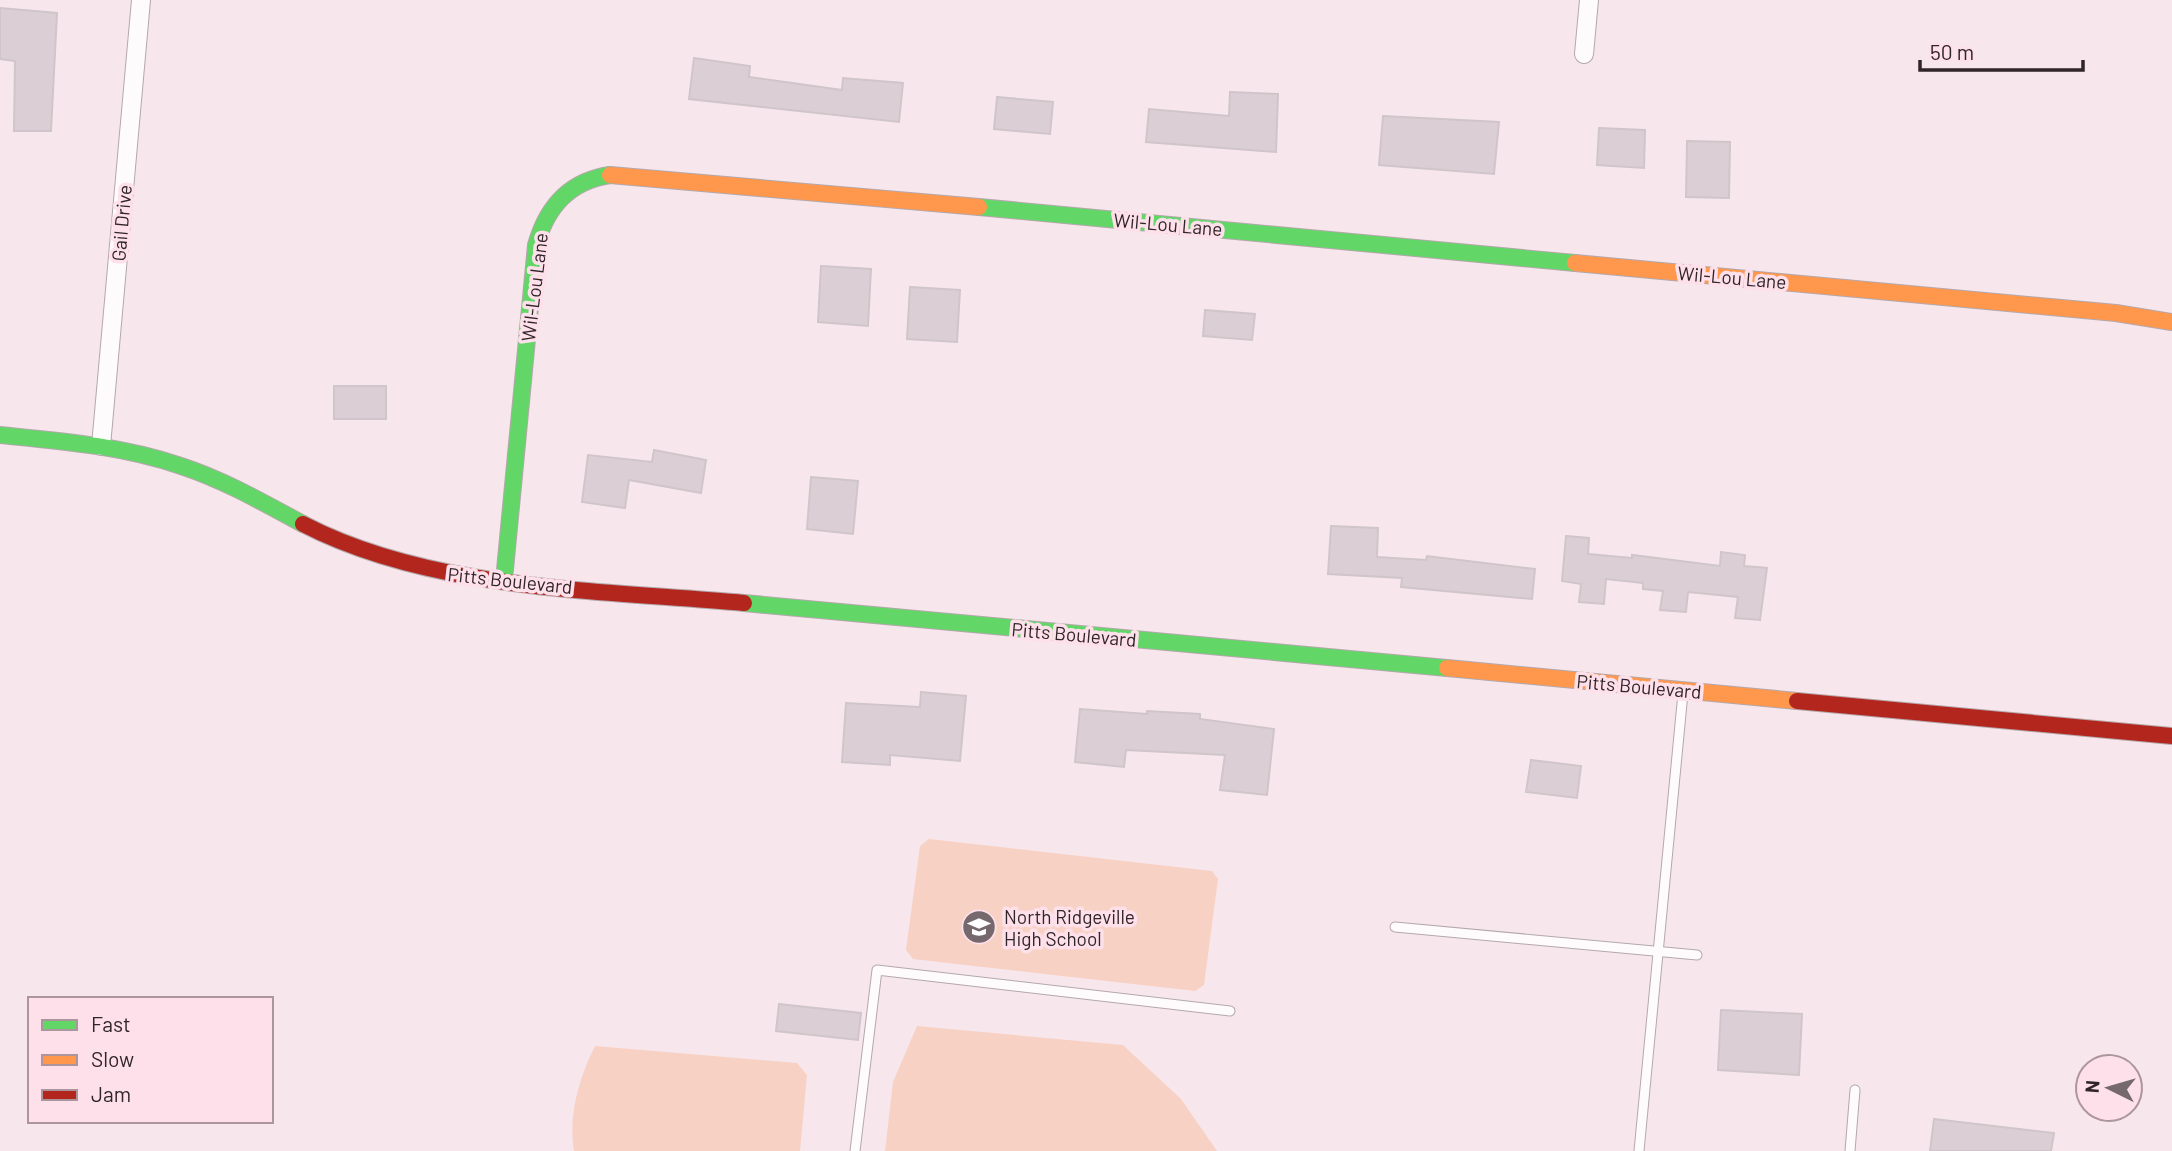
<svg xmlns="http://www.w3.org/2000/svg" width="2172" height="1151" font-family="Barlow,sans-serif">
  <style>
    .green { fill: #f8d1c5 }
    .building { fill: #dbcfd5; stroke: #d0c5ca; stroke-width: 2 }
    .lines { fill: none; stroke-linecap: round; stroke-linejoin: round }
    .lane-casing { stroke: #b4a8ac; stroke-width: 11 }
    .street-casing { stroke: #b4a8ac; stroke-width: 20 }
    .fast-casing { stroke: #b4a8ac; stroke-width: 18 }
    .slow-casing { stroke: #b4a8ac; stroke-width: 18 }
    .jam-casing { stroke: #b4a8ac; stroke-width: 18 }
    .lane { stroke: #fefbfc; stroke-width: 9 }
    .street { stroke: #fefbfc; stroke-width: 18 }
    .fast { stroke: #63d668; stroke-width: 16 }
    .slow { stroke: #ff974d; stroke-width: 16 }
    .jam { stroke: #b3261e; stroke-width: 16 }
    .labels { text-anchor: middle; dominant-baseline: central; stroke-width: 7; stroke-linejoin: round; paint-order: stroke }
    .street-label { font-size: 19px; fill: #302529; stroke: #fee0ea }
    .poi-label { font-size: 19px; fill: #302529; stroke: #fee0ea; text-anchor: start }
  </style>
  <rect width="100%" height="100%" fill="#f7e7ec"/>
  <!-- green -->
  <g class="green">
    <path d="M929,839l283,32 6,8 -14,106 -9,6 -282,-32 -7,-9 14,-104z"/>
    <path d="M917,1026l206,19 58,54 36,52h-332l8,-69z"/>
    <path d="M595,1046l202,17 10,12 -7,76h-226c-6,-36 5,-73 21,-105z"/>
  </g>
  <!-- building -->
  <g class="building">
    <path d="M0,8l57,5 -6,118h-37l1,-70 -15,-2z"/>
    <path d="M694,58l56,8 -1,11 93,13 1,-12 60,5 -4,39 -210,-23z"/>
    <path d="M1230,92l48,2 -2,58 -130,-10 3,-33 80,7z"/>
    <path d="M997,97l56,5 -3,32 -56,-5z"/>
    <path d="M1383,116l116,6 -5,52 -115,-9z"/>
    <path d="M1599,128l46,2 -1,38 -47,-3z"/>
    <path d="M1687,141l43,1 -1,56 -43,-1z"/>
    <path d="M821,266l50,3 -3,57 -50,-4z"/>
    <path d="M910,287l50,3 -3,52 -50,-3z"/>
    <path d="M1205,310l50,4 -3,26 -49,-4z"/>
    <rect x="334" y="386" width="52" height="33"/>
    <path d="M654,450l52,10 -5,33 -72,-13 -4,28 -43,-6 6,-47 64,7z"/>
    <path d="M811,477l47,4 -5,53 -46,-5z"/>
    <path d="M1331,526l47,2 -1,29 49,3 1,-4 108,13 -3,30 -131,-12 1,-9 -74,-4z"/>
    <path d="M1566,536l23,2 -1,16 44,4v-3l88,11 1,-14 24,3 -1,11 23,2 -7,52 -25,-2 3,-21 -50,-5 -2,20 -26,-2 3,-19 -20,-2v-6l-37,-4 -2,25 -25,-2 2,-18 -19,-3z"/>
    <path d="M921,692l45,4 -6,65 -70,-6v10l-48,-3 4,-59 74,4z"/>
    <path d="M1080,709l67,5v-3l53,3v5l74,10 -7,66 -47,-5 5,-35 -99,-5 -2,17 -49,-5z"/>
    <path d="M1531,760l50,6 -4,32 -51,-6z"/>
    <path d="M779,1004l82,9 -3,27 -82,-9z"/>
    <path d="M1721,1010l81,4 -3,61 -81,-5z"/>
    <path d="M1934,1119l120,14 -3,18h-121z"/>
  </g>
  <g class="lines">
    <!-- lane casing -->
    <g class="lane-casing">
      <g id="lane">
        <path d="M1395,927l302,28"/>
        <path d="M855,1151l22,-181 353,41"/>
        <path d="M1639,1151l44,-458"/>
        <path d="M1850,1151l5,-61"/>
      </g>
    </g>
    <!-- street casing -->
    <g class="street-casing">
      <g id="street">
        <path d="M1584,54l5,-54"/>
        <path d="M101,446l40,-446"/>
      </g>
    </g>
    <!-- fast casing -->
    <g class="fast-casing">
      <g id="fast">
        <path d="M979,207l596,56"/>
        <path d="M0,435c61,6 123,11 181,31 43,14 83,37 122,58"/>
        <path d="M504,580l32,-335c11,-38 33,-64 74,-70"/>
        <path d="M744,603l703,65"/>
      </g>
    </g>
    <!-- slow casing -->
    <g class="slow-casing">
      <g id="slow">
        <path d="M610,175l369,32"/>
        <path d="M1575,263l541,50 56,9"/>
        <path d="M1447,668l350,33"/>
      </g>
    </g>
    <!-- jam casing -->
    <g class="jam-casing">
      <g id="jam">
        <path d="M303,524c129,67 298,66 441,79"/>
        <path d="M1797,701l375,35"/>
      </g>
    </g>
    <!-- lane -->
    <use href="#lane" class="lane"/>
    <!-- street -->
    <use href="#street" class="street"/>
    <!-- fast -->
    <use href="#fast" class="fast"/>
    <!-- slow -->
    <use href="#slow" class="slow"/>
    <!-- jam -->
    <use href="#jam" class="jam"/>
  </g>
  <!-- icons -->
  <defs>
    <g id="school-disc" transform="scale(1.75)"><circle r="9.5" fill="#76696d" stroke="#fee0ea"/><path d="M0-5L7-2L0 1L-7-2ZM-4 1L0 2.5L4 1V4Q0 6-4 4Z" fill="#fff"/></g>
  </defs>
  <g fill-rule="evenodd">
    <use href="#school-disc" x="979" y="927"/>
  </g>
  <g class="labels">
    <!-- street labels -->
    <g class="street-label">
      <text transform="translate(121 223) rotate(-85)">Gail Drive</text>
      <text transform="translate(1168 224) rotate(5)">Wil-Lou Lane</text>
      <text transform="translate(1732 277) rotate(5)">Wil-Lou Lane</text>
      <text transform="translate(534 287) rotate(-83)">Wil-Lou Lane</text>
      <text transform="translate(510 580) rotate(6)">Pitts Boulevard</text>
      <text transform="translate(1074 634) rotate(5)">Pitts Boulevard</text>
      <text transform="translate(1639 686) rotate(5)">Pitts Boulevard</text>
    </g>
    <!-- poi labels -->
    <g class="poi-label">
      <text x="1004" y="916">North Ridgeville<tspan x="1004" dy="22">High School</tspan></text>
    </g>
  </g>
  <!-- legend -->
  <rect x="28" y="997" width="245" height="126" fill="#fee0ea" stroke="#ac959d" stroke-width="2"/>
  <rect x="42" y="1020" width="35" height="10" fill="#63d668" stroke="#ac959d" stroke-width="2"/>
  <text x="91" y="1032" font-size="21" fill="#302529">Fast</text>
  <rect x="42" y="1055" width="35" height="10" fill="#ff974d" stroke="#ac959d" stroke-width="2"/>
  <text x="91" y="1067" font-size="21" fill="#302529">Slow</text>
  <rect x="42" y="1090" width="35" height="10" fill="#b3261e" stroke="#ac959d" stroke-width="2"/>
  <text x="91" y="1102" font-size="21" fill="#302529">Jam</text>
  <!-- north arrow -->
  <g transform="translate(2109 1088) rotate(275)"><circle r="33" fill="#fee0ea" stroke="#ac959d" stroke-width="2"/>
  <path d="M0-5L12 26L0 18L-12 26Z" fill="#76696d"/>
  <text y="-10" font-size="19" font-weight="bold" text-anchor="middle" fill="#302529">N</text>
  </g>
  <!-- scale -->
  <path d="M1920 60v10h163v-10" fill="none" stroke="#302529" stroke-width="3.5"/>
  <text x="1930" y="60" font-size="21" fill="#302529" stroke="#fee0ea" stroke-width="5" paint-order="stroke">50 m</text>
</svg>
